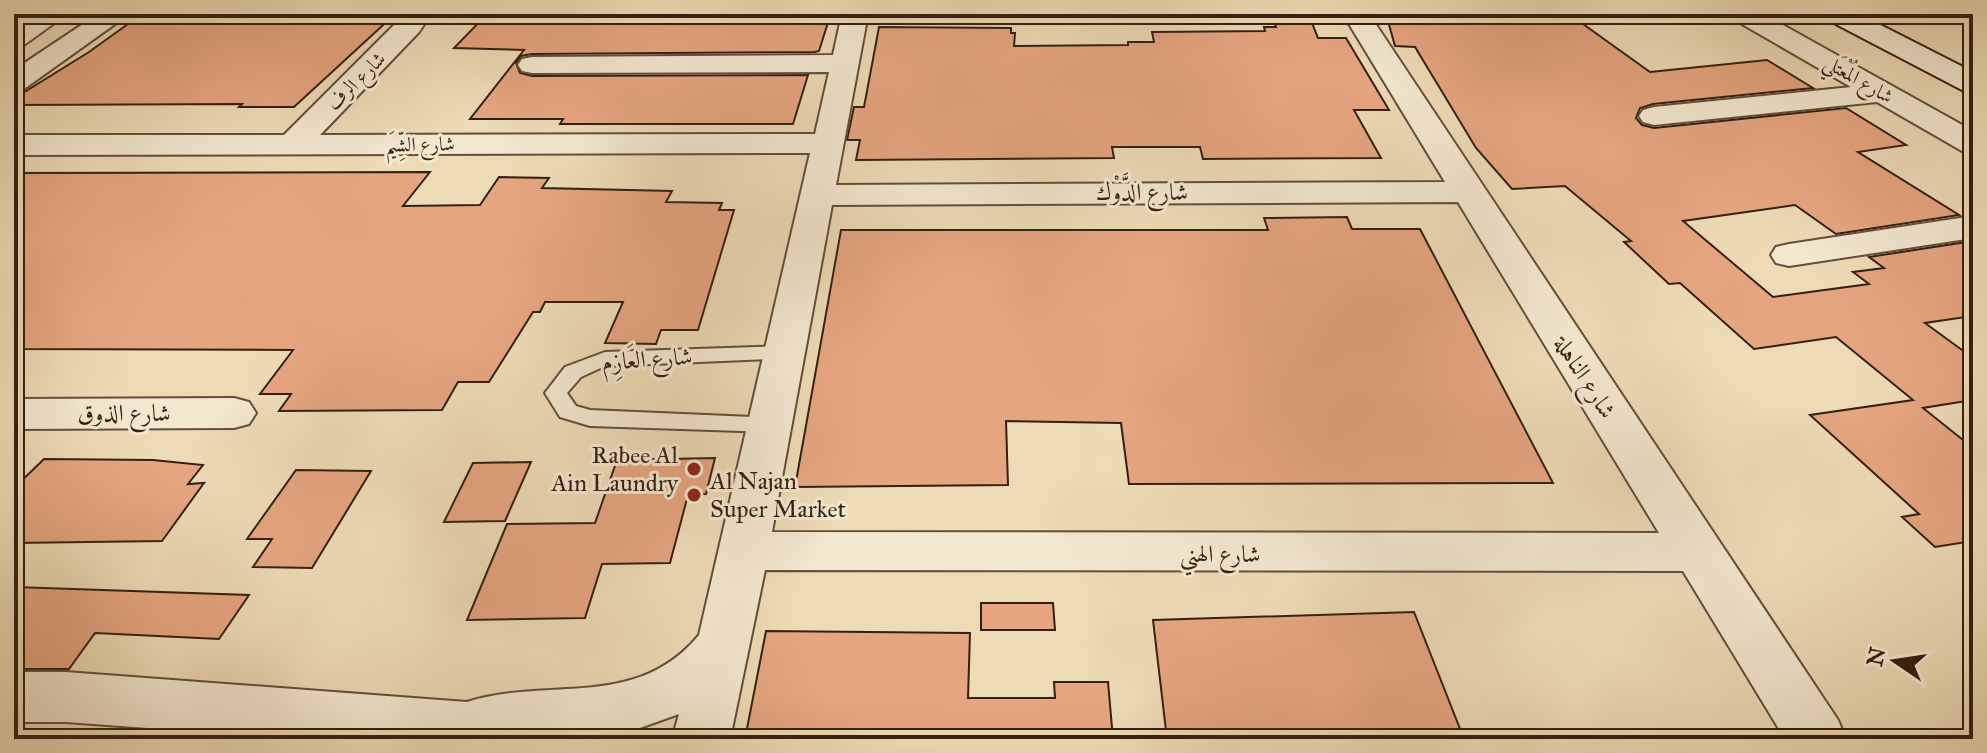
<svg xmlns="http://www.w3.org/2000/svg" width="1987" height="753" font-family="'IM FELL Great Primer',Amiri,serif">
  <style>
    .building { fill: #e5a580; stroke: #341f12; stroke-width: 2 }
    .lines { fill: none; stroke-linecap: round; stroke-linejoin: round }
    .service-casing { stroke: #624e3b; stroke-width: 4 }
    .minor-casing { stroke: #624e3b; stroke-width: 4 }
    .secondary-casing { stroke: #341f12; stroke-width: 4 }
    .service { fill: #f3e8d0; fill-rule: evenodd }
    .minor { fill: #f3e8d0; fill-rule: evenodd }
    .secondary { fill: #f3e8d0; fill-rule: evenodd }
    .poi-dot { fill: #8f2418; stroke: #f3e8d0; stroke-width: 3 }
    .labels { text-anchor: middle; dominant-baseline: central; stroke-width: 6; stroke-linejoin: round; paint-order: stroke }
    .far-street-label { font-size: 20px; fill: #341f12; stroke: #f3e8d0 }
    .street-label { font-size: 24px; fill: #341f12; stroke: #f3e8d0 }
    .poi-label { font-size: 24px; fill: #341f12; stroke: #f3e8d0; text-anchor: end }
  </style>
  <rect width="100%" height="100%" fill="#eddbb6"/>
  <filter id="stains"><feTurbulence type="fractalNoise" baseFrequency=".0025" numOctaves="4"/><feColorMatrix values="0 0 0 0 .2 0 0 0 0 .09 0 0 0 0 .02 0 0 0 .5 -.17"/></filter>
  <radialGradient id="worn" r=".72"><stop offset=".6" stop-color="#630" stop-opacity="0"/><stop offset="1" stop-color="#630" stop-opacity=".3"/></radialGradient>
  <!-- building -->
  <g class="building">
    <path d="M142,14h154l98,1 -100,92h-55l3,-3 -228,1v-10l12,-4 63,-39z"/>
    <path d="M487,14l60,1 -2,2 285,-1 -11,35 -4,1 -283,2 -11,2 -5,7 4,10 12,3 276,-1 -15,49h-233l3,-5h-93l54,-69 -70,-2z"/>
    <path d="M1386,14h183l81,58 117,-12 46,28 -160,16 -13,4 -4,10 6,7 12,3 192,-20 60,37 -48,7 101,63 -123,19 -41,-29 -112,16 90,76 96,-13 -16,-12 31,-4 -15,-11 104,-16v75l-48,7 48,35v42l-50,8 50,40v93l-38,6 -33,-30 17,-3 -109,-99 103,-15 -77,-63 -82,12 -74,-66 -11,1 -45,-42 7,-1 -66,-55 -53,3 -36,-41 -61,-101 -20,-1z"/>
    <path d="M1272,18h38l8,20h28l43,72h-35l27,48 -178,1 -3,-12h-88l2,11 -258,2 4,-20h-13l7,-33h10l15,-80 132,1v5h4l-1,13 114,-1v-3h26l-2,-10 113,-1 -1,-4h12z"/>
    <path d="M430,172l-27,34 77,-1 19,-28 50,1 -7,10 130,3 -6,11 56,1 -3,7h15l-36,120h-37l-5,14 -51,-1 18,-41h-78l-5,10h-7l-44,70h-31l-16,28 -163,1 12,-17h-31l33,-44 -279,-1v-176z"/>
    <path d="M1347,217l5,12h68l133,254 -424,1 -8,-61 -115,-2 2,64 -213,2 46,-257h427l-4,-12z"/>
    <path d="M715,458l-9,36 -18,1 -18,68 -68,1 -17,54 -118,2 40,-96 88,-1 22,-63z"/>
    <path d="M44,459l109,1 50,5 -15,19 16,-1 -42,58 -148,2v-55z"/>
    <path d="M531,462l-26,59 -61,1 29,-59z"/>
    <path d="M296,470l75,1 -59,97 -59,-1 19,-28h-25z"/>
    <path d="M14,587l235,8 -30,44 -124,-6 -26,36h-55z"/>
    <path d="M981,603h72l2,27h-74z"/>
    <path d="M1414,612l50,127h-297l-14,-119z"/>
    <path d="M766,631l204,2 -2,65h87l-1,-16h54l5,57h-368z"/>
  </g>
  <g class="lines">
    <!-- service casing -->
    <g class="service-casing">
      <path id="service" d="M787,346l11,7 -3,5 -190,8 -24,11 -14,16 9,13 14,4 188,8 4,6 -4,6 -8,2 -180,-6 -30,-9 -15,-24 20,-26 40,-15z"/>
    </g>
    <!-- minor casing -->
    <g class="minor-casing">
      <g id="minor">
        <path d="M36,14h31l-43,31 -10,2v-20z"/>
        <path d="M98,14h31l-105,75 -10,3v-22z"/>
        <path d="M405,14h26l-12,18 -99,103 495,-1 14,-62 -297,1 -10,-2 -4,-6 4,-6 10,-2 301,-2 9,-41h26l-32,171 609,-3 -102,-168h26l469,706 8,19h-61l-102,-168 -918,-1 -35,169h-58l7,-25 -42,15 -52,10h-289l-230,-17h-52v-50h52l401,30c83,-26 169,9 232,-67l111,-482 -796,2v-20h270zM1458,202l201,331 -887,-1 60,-327z"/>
        <path d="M1731,14h32l210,117v23l-11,-3 -85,-49 -223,23 -11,-3 -4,-6 4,-6 11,-3 197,-20 -116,-67z"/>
        <path d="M1955,14h18v10l-14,-4z"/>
        <path d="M1973,216v22l-184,28 -13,-3 -5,-8 5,-8 13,-3z"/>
        <path d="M234,398l15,4 7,11 -7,11 -15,4 -220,1v-30z"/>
      </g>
    </g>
    <!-- secondary casing -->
    <g class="secondary-casing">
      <path id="secondary" d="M1824,14h35l114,58v21l-11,-3 -134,-70z"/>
    </g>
    <!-- service -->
    <use href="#service" class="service"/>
    <!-- minor -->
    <use href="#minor" class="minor"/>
    <!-- secondary -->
    <use href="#secondary" class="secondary"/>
  </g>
  <!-- markers -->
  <g class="poi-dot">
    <circle cx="694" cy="469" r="8"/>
    <circle cx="694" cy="495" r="8"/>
  </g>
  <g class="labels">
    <!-- far-street labels -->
    <g class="far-street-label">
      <text transform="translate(1859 79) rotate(30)">شارع المُعْتَلي</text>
      <text transform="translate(356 81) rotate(-45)">شارع الرف</text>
      <text transform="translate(420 144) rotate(-1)">شارع الشِّيَم</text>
    </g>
    <!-- street labels -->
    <g class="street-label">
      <text x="1142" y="192">شارع الدَّوْك</text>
      <text transform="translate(647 359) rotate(-4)">شارع العَازِم</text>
      <text transform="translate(1585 377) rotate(57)">شارع الناهلة</text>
      <text x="124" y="413">شارع الذوق</text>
      <text x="1220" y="554">شارع الهني</text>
    </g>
    <!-- poi labels -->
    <g class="poi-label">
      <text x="678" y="455">Rabee Al<tspan x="678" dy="28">Ain Laundry</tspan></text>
      <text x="710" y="481" text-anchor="start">Al Najan<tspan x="710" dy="28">Super Market</tspan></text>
    </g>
  </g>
  <!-- margin -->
  <rect width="1987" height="753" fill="none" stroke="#eddbb6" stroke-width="48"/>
  <rect x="16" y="16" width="1955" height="721" fill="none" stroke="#341f12" stroke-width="4"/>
  <rect x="24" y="24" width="1939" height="705" fill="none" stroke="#341f12" stroke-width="2"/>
  <!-- north arrow -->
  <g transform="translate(1895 661) rotate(283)" stroke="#f3e8d0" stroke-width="6" paint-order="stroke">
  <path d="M0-6L14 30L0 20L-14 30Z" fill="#341f12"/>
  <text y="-12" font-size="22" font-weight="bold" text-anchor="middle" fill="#341f12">N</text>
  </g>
  <rect width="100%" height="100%" filter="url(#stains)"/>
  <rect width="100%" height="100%" fill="url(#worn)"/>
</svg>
